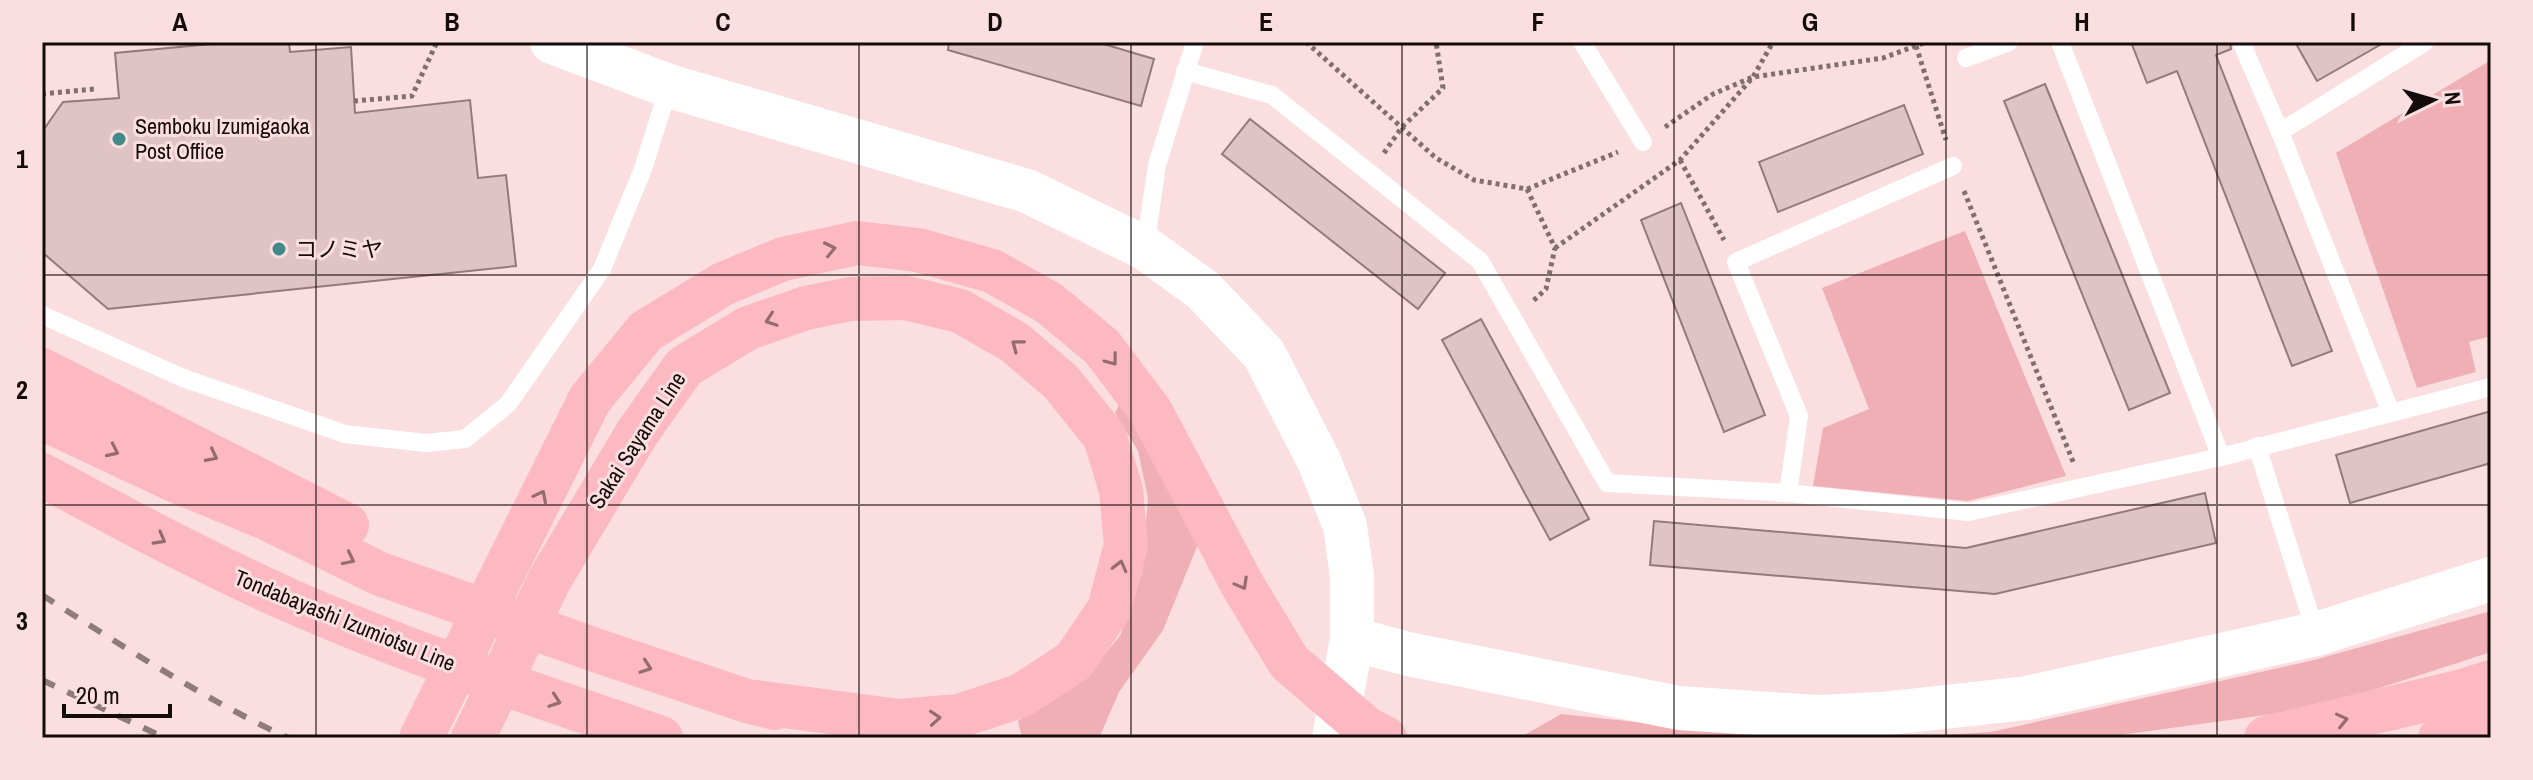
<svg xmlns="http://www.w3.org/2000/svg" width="2533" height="780" font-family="'Archivo Narrow','Noto Sans JP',sans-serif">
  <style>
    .green { fill: #efafb5 }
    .building { fill: #dfc3c5; stroke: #947a7b; stroke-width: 2 }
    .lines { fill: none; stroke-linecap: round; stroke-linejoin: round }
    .path { stroke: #816f70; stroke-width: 5; stroke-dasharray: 4 4; stroke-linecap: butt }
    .lane { stroke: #fff; stroke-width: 18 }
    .secondary { stroke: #fff; stroke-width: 44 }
    .primary { stroke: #fdb9c1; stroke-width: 44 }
    .rail { stroke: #8f7b7c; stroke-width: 6; stroke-dasharray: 14 14; stroke-linecap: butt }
    .oneway { stroke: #946b6f }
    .grid { fill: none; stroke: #140b0b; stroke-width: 2; stroke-opacity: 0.55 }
    .poi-dot { fill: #428a89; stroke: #fbdee0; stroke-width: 3 }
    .labels { text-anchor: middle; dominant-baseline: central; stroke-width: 6; stroke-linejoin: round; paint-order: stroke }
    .poi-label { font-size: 22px; fill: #140b0b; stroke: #fbdee0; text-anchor: start }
    .street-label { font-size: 22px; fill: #140b0b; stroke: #fbdee0 }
    .neatline { fill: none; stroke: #140b0b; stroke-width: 3 }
    .grid-label { font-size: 26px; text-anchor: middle; font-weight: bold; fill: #140b0b }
  </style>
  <rect width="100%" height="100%" fill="#fbdee0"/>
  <!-- green -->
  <g class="green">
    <path d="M2491,60v276l-22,6 7,30 -59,16 -81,-235z"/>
    <path d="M1965,231l101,245 -98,25 -155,-15 10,-58 46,-19 -47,-121z"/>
    <path d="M1122,399l76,145 -35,86 -44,62 -20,46h-77l-4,-17 66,-43 36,-42 22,-63 6,-75 -10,-47 -23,-38z"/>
    <path d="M2491,611v41l-173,56 -220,30h-207l100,-6 319,-71z"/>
    <path d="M1561,714l225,24h-267z"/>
  </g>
  <!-- building -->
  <g class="building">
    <path d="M233,42h56l1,10 61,-5 4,66 115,-13 8,78 28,-3 10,91 -408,43 -66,-57v-120l21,-30 56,-4 -4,-45z"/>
    <path d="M949,42h148l57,17 -13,47 -193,-56z"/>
    <path d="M2131,42h99l1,7 -15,6 116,296 -40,15 -115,-295 -30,12z"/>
    <path d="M2295,42h90l-68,39z"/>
    <path d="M2045,84l125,309 -41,17 -125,-309z"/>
    <path d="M1904,105l19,49 -145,58 -19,-50z"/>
    <path d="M1250,119l195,154 -27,36 -196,-155z"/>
    <path d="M1681,203l84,212 -41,17 -83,-212z"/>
    <path d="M1481,319l108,200 -39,21 -108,-200z"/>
    <path d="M2491,411v52l-141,40 -14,-48z"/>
    <path d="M2205,493l11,50 -221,51 -345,-29 4,-44 312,27z"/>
  </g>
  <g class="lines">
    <!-- path -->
    <g class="path">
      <path d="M1306,42l130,116 38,22 53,9 91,-37"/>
      <path d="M1916,46l30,94"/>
      <path d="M42,94l52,-5"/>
      <path d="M354,101l58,-5 25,-54"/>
      <path d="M1665,127l48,-33 40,-17 130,-19 43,-16"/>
      <path d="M1384,153l18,-26 41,-39 -7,-46"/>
      <path d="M1680,160l44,80"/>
      <path d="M1527,189l28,59 -9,41 -14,13"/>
      <path d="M1964,191l110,273"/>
      <path d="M1555,248l125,-88 73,-83 20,-35"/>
    </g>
    <!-- lane -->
    <g class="lane">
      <path d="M1582,42l61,100"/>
      <path d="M2060,42l161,415"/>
      <path d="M2242,44l38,88"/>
      <path d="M1966,58l43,-16"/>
      <path d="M1185,71l87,24 208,166 127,222 181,10 181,19 252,-55 270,-70"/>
      <path d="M1145,248l12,-83 38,-123"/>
      <path d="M42,315l141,63 162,56 81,9 39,-4 43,-35 94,-135 41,-100 26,-83"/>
      <path d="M2391,413l-111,-281 145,-90"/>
      <path d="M2257,446l59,188"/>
      <path d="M1788,493l11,-77 -63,-154 217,-96"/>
    </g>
    <!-- secondary -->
    <g class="secondary">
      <path d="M552,42l117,44 358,105 118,57 58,42 61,64 55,107 26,65 7,50v63l-18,99"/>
      <path d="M1352,639l56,15 271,54 138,9 64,-3 146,-16 289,-64 175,-55"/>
    </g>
    <!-- primary -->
    <g class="primary">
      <path d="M42,370l305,155"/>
      <path d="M42,418l132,62 92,38 114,56 221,78 146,49 28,7"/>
      <path d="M42,475c82,44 163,88 249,126 120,53 246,94 370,137"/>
      <path d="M421,738l169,-339 56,-68 77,-47 60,-25 74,-16 61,7 74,21 57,32 53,44 49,65 92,174 46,76 78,67 18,9"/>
      <path d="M473,738l77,-159 87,-146 47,-66 64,-39 58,-20 44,-9 56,-1 54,13 54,31 47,40 44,55 16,53 5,55 -17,64 -35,52 -54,35 -61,20 -60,5 -152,-20"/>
      <path d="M2266,738l193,-46 32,-10"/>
      <path d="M2440,738l51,-14"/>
    </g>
    <!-- rail -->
    <g class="rail">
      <path d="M42,595c80,51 161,103 246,143"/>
      <path d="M42,680l123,58"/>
    </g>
  </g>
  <!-- one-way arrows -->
  <defs><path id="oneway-chevron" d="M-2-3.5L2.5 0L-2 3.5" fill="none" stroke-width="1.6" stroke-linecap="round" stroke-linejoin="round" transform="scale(2)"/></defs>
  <g class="oneway">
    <use href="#oneway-chevron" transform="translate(830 249) rotate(-12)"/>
    <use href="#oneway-chevron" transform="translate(771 320) rotate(161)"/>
    <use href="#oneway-chevron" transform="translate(1017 345) rotate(-143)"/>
    <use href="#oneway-chevron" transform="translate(1112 360) rotate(53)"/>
    <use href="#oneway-chevron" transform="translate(113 451) rotate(25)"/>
    <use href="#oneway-chevron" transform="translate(212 456) rotate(27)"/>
    <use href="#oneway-chevron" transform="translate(541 496) rotate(-63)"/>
    <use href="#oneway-chevron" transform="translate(160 539) rotate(29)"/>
    <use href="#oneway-chevron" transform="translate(349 559) rotate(26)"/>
    <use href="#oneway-chevron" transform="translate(1120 566) rotate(-76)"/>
    <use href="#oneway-chevron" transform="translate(1242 584) rotate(61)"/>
    <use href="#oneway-chevron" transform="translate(646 667) rotate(19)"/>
    <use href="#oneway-chevron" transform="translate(555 701) rotate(19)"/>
    <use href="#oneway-chevron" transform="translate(935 718) rotate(-4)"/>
    <use href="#oneway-chevron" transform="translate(2342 720) rotate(-13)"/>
  </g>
  <!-- grid -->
  <path class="grid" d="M316,42v696M587,42v696M859,42v696M1131,42v696M1402,42v696M1674,42v696M1946,42v696M2217,42v696M42,275h2449M42,505h2449"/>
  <!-- markers -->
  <g class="poi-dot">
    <circle cx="119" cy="139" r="8"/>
    <circle cx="279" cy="249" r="8"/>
  </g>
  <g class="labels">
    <!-- poi labels -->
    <g class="poi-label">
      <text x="135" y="126">Semboku Izumigaoka<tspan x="135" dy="25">Post Office</tspan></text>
      <text x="295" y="249">コノミヤ</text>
    </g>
    <!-- street labels -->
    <g class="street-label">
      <text transform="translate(637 440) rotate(-57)">Sakai Sayama Line</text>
      <text transform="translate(345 620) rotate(22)">Tondabayashi Izumiotsu Line</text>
    </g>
  </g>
  <!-- border -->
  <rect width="2533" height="780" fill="none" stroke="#fbdee0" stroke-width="88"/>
  <!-- north arrow -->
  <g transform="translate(2433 100) rotate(85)" stroke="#fbdee0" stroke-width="6" paint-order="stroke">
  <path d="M0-6L14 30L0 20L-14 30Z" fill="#140b0b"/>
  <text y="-12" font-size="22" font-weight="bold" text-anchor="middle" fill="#140b0b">N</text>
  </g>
  <!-- scale -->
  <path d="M64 704v12h106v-12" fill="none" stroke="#140b0b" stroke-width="4"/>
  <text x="76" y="704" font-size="24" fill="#140b0b" stroke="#fbdee0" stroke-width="6" paint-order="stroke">20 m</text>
  <rect x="44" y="44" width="2445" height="692" class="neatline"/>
  <g class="grid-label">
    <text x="180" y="31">A</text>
    <text x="452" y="31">B</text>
    <text x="723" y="31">C</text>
    <text x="995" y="31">D</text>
    <text x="1266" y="31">E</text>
    <text x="1538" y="31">F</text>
    <text x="1810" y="31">G</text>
    <text x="2082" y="31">H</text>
    <text x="2353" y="31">I</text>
    <text x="22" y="168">1</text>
    <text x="22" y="399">2</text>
    <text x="22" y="630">3</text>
  </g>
</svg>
